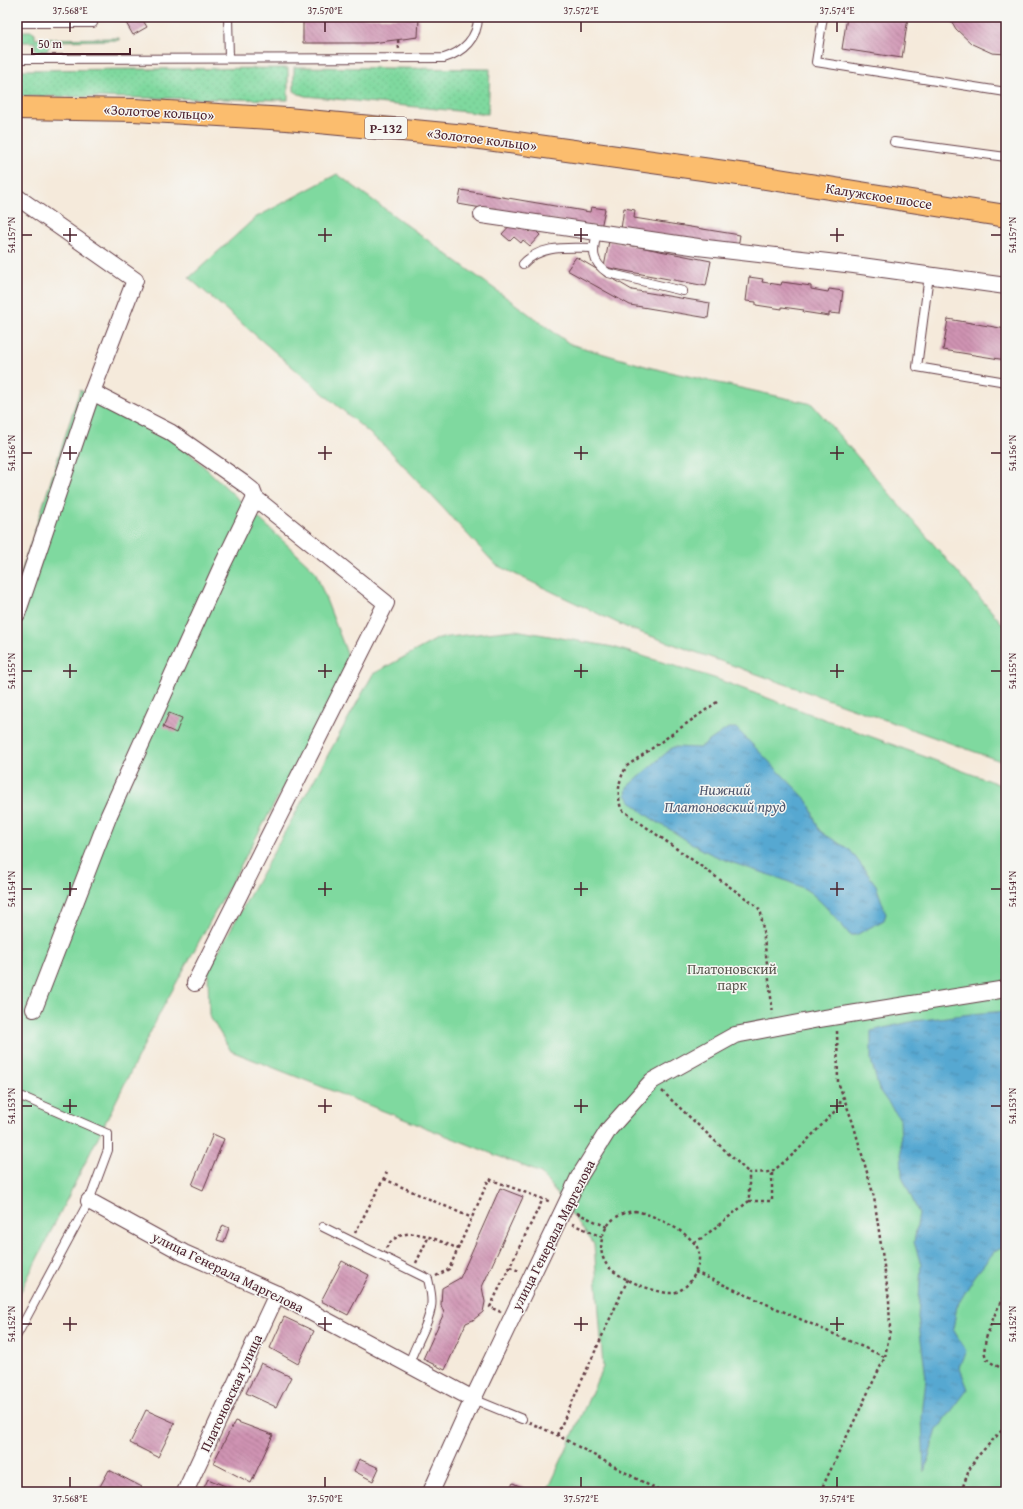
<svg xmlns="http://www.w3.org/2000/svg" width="1023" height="1509" font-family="'Gentium Book Plus',serif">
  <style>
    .grass { fill: url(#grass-dots); stroke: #647c65 }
    .green { fill: #7fd99f; stroke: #647c65 }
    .water { fill: url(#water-ripples); stroke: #50647e }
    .building { fill: url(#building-back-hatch) }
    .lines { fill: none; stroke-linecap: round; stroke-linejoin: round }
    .service-casing { stroke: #643d45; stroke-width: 10 }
    .minor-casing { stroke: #643d45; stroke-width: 18 }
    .primary-casing { stroke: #643d45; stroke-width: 24 }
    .path { stroke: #643d45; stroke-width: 2.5; stroke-dasharray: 3 3; stroke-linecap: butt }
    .service { stroke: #fff; stroke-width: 8 }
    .minor { stroke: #fff; stroke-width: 16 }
    .primary { stroke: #fbbd6e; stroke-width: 22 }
    .ticks { fill: none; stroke: #4a1f2b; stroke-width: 1.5 }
    .labels { text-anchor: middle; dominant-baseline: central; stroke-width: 3; stroke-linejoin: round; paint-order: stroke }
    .shield { fill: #f6f6f2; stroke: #7e6067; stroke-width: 1 }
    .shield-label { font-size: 13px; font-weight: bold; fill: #4a1f2b }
    .street-label { font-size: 14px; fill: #4a1f2b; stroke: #f6f6f2 }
    .park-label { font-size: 14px; fill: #5a574e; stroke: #f6f6f2 }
    .water-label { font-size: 15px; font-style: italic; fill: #4f566d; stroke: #f6f6f2 }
    .neatline { fill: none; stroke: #4a1f2b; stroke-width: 1.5 }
    .ticks-label { font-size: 10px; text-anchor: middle; fill: #4a1f2b }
  </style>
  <defs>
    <pattern id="grass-dots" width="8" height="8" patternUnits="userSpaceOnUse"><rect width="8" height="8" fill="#7fd99f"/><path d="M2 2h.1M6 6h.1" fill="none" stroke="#6fba89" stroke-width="1.8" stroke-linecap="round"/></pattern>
    <pattern id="water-ripples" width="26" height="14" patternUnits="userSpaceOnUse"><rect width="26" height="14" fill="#57a8d1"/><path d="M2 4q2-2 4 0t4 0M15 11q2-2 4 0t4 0" fill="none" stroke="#4a88aa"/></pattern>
    <pattern id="building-back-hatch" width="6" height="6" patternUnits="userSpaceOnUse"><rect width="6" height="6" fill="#cf93b2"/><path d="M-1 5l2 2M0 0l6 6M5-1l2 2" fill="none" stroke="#aa7791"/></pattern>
  </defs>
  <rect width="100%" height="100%" fill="#f6f6f2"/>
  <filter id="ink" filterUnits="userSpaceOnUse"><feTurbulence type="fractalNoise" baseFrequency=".025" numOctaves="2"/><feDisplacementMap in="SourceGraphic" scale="8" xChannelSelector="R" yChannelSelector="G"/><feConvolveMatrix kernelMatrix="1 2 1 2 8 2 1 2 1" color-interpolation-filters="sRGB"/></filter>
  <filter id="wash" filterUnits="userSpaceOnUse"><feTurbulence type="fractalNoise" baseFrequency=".012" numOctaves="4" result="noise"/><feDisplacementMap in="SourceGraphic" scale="16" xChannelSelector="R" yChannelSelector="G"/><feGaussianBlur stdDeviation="0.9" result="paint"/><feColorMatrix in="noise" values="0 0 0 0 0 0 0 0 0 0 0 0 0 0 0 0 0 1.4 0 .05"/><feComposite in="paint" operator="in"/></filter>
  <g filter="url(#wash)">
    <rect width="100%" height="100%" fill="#f5eadb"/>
    <!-- grass -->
    <g class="grass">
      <path d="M23,31h9l3,2v6l84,-1v2l-70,1 -1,8 -1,2 -10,1 -2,-3v-7h-18v-3h3v-7z"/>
      <path d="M294,67l196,2 -2,45 -183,-18 -6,-2 -5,-3z"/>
      <path d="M288,68v32l-271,-4v-26z"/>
    </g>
    <!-- green -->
    <g class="green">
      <path d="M337,174l233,170 82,24 160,36 194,224v135l-378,-135 -132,-63 -107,-115 -200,-172 66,-60z"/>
      <path d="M80,390l101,55 134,126 36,93 -190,347 -144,288v-713z"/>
      <path d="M515,630l98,17 101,31 292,109v705h-459l56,-125 -9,-123 -53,-71 -310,-122 -22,-36 -1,-45 165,-296 66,-36z"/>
    </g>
    <!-- water -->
    <g class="water">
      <path d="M728,728h8l72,73 11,29 5,4 26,16 26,35 10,29 -2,6 -28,15h-6c-11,-13 -31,-38 -45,-46 -30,-15 -64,-21 -94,-35 -15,-7 -29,-17 -42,-25 -16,-9 -32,-19 -43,-34l1,-8 46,-40 26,1z"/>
      <path d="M1006,1011v235l-12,6 -19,24 -18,30 -4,23 13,22 -7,15 9,23 -31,41 -13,42 -2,-56 4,-38 -8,-61 3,-52 -7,-23 5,-28 -17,-38 -2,-57 -21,-29 -8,-30v-29l43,-10 57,-7z"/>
    </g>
    <g id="blocks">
      <!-- building -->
      <g class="building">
        <path d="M132,17h9l6,10 -14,8 -8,-14z"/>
        <path d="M255,17h28v3l-29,-1z"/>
        <path d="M303,17l116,1 -1,19 -46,6h-69z"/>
        <path d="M847,17h61l-6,41 -60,-9z"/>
        <path d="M949,17h57v37l-14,-1 -20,-9 -16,-15z"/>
        <path d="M461,190l129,22 1,-5 14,2 -4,19 -143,-24z"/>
        <path d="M624,208l11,2 -1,8 106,17 -2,12 -117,-18z"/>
        <path d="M512,223l8,7 3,-4 6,6 4,-4 7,7 -10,11 -7,-6 -2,3 -7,-6 -4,4 -8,-7z"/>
        <path d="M609,241l102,20 -5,25 -102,-19z"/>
        <path d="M576,257l56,33 78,13 -2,15 -78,-13 -63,-35z"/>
        <path d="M749,277l14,2 -1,3 19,3 1,-3 29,4v3l17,3 1,-3 14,2 -3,23 -11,-1v3l-26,-4 1,-2 -22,-3v2l-26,-4v-3l-10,-1z"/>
        <path d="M948,319l58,10v31l-63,-10z"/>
        <path d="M169,713l13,5 -6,15 -13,-6z"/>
        <path d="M213,1134l11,5 -21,51 -11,-5z"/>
        <path d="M500,1188l23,9 -41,90 3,15 -2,10 -10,8 -7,3 -21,47 -22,-11 21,-46 -3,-8 1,-17 18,-10z"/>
        <path d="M223,1225l6,3 -5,14 -7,-2z"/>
        <path d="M342,1261l27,14 -21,40 -27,-14z"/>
        <path d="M284,1317l30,14 -16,33 -28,-16z"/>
        <path d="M261,1363l30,14 -15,30 -30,-14z"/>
        <path d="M146,1410l29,13 -17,34 -28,-14z"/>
        <path d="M235,1421l38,14 -22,48 -38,-20z"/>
        <path d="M359,1459l20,9 -6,13 -19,-10z"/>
        <path d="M109,1470l33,17 -2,5h-43z"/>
        <path d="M208,1479l32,13h-38z"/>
        <path d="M513,1483l19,9h-24z"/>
      </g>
    </g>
  </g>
  <g filter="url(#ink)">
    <use href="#blocks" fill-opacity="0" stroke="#643d45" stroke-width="1"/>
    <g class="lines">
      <!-- service casing -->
      <g class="service-casing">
        <g id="service">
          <path d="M228,17l1,41"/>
          <path d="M823,17l-7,45 190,30"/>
          <path d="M17,23h76v-6"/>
          <path d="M17,59l427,-1c19,-6 34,-20 34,-41"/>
          <path d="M894,142l112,15"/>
          <path d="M597,232c-4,18 -7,29 11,41l75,18"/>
          <path d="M523,264c18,-20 46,-16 71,-16"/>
          <path d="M929,275l-12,92 89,15"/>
          <path d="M17,1099l6,-2 85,37v16l-19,51 -72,134"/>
          <path d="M323,1227l105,52c2,9 5,19 3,28 -3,21 -17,38 -22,58"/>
          <path d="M473,1399l49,20"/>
        </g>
      </g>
      <!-- minor casing -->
      <g class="minor-casing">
        <g id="minor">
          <path d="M17,197l118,83 -43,112 -75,222"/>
          <path d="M482,215l216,32 156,18 152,21"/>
          <path d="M92,392l78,40 73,51 9,7 3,8 131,105 -191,380"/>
          <path d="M34,1009l75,-194 111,-245 35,-72"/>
          <path d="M89,1201l95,52 93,41 196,105"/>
          <path d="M185,1492l92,-198"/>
          <path d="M431,1492l42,-93 106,-222 30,-48 43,-48 83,-46 84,-16 187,-30"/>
        </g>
      </g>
      <!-- primary casing -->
      <g class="primary-casing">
        <path id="primary" d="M17,108l117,2 153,9 179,17 287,40 253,40"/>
      </g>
      <!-- path -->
      <g class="path">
        <path d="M398,17v1"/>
        <path d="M398,40l1,9"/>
        <path d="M717,702l-90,64c-9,14 -10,27 -6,43l137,98 3,6 12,101"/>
        <path d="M662,1091l87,82"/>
        <path d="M384,1179l88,39"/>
        <path d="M749,1201h23v-29"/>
        <path d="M635,1211c16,2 55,22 62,36 8,16 -8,47 -28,46 -16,-1 -56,-16 -64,-31 -8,-14 -3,-35 10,-44 6,-4 13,-6 20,-7z"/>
        <path d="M577,1213l30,14"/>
        <path d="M572,1224l30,13"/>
        <path d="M355,1233l32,-61"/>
        <path d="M694,1242l8,-4 47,-37v-28l23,-1 25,-21 39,-41 7,-13"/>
        <path d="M386,1248c18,-28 50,-8 73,1"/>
        <path d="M416,1263l13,-27"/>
        <path d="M510,1267l9,4"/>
        <path d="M695,1272l190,85"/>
        <path d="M436,1276l13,-7 40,-90 62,23"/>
        <path d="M1006,1291c-6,13 -29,55 -19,68 4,5 14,8 19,12"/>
        <path d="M501,1312l-11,-5 53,-108"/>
        <path d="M529,1422l28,13 104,57"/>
        <path d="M557,1435l71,-156"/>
        <path d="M820,1492l65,-135 5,-27 -1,-30 -15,-103 -21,-74 -15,-41 -1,-52"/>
        <path d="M961,1492l8,-22 7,-12 30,-32"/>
      </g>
      <!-- service -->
      <use href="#service" class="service"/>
      <!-- minor -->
      <use href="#minor" class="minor"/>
      <!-- primary -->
      <use href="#primary" class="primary"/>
    </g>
  </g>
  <!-- ticks -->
  <path class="ticks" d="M70,22v10M325,22v10M581,22v10M837,22v10M70,228v14M325,228v14M581,228v14M837,228v14M22,235h10M63,235h14M318,235h14M574,235h14M830,235h14M991,235h10M70,446v14M325,446v14M581,446v14M837,446v14M22,453h10M63,453h14M318,453h14M574,453h14M830,453h14M991,453h10M70,664v14M325,664v14M581,664v14M837,664v14M22,671h10M63,671h14M318,671h14M574,671h14M830,671h14M991,671h10M70,882v14M325,882v14M581,882v14M837,882v14M22,889h10M63,889h14M318,889h14M574,889h14M830,889h14M991,889h10M70,1099v14M325,1099v14M581,1099v14M837,1099v14M22,1106h10M63,1106h14M318,1106h14M574,1106h14M830,1106h14M991,1106h10M70,1317v14M325,1317v14M581,1317v14M837,1317v14M22,1324h10M63,1324h14M318,1324h14M574,1324h14M830,1324h14M991,1324h10M70,1477v10M325,1477v10M581,1477v10M837,1477v10"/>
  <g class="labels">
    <!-- shield labels -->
    <rect class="shield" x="365" y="117" width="42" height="22" rx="3"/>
    <g class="shield-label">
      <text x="386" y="128">Р-132</text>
    </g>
    <!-- street labels -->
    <g class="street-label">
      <text transform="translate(159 112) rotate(3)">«Золотое кольцо»</text>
      <text transform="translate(482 139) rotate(7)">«Золотое кольцо»</text>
      <text transform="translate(879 196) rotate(9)">Калужское шоссе</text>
      <text transform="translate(553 1235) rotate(-63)">улица Генерала Маргелова</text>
      <text transform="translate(228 1272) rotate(26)">улица Генерала Маргелова</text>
      <text transform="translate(231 1393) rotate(-65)">Платоновская улица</text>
    </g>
    <!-- park labels -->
    <g class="park-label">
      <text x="732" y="969">Платоновский<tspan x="732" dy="16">парк</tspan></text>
    </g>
    <!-- water labels -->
    <g class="water-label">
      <text x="725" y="789">Нижний<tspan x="725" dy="17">Платоновский пруд</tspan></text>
    </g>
  </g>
  <!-- margin -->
  <rect width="1023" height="1509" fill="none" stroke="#f6f6f2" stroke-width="44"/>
  <!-- scale -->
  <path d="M32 48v6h98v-6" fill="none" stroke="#4a1f2b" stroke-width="2"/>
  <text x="38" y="48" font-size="12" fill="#4a1f2b" stroke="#f6f6f2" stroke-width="3" paint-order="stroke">50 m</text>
  <rect x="22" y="22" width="979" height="1465" class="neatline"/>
  <g class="ticks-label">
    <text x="70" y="14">37.568°E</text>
    <text x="325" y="14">37.570°E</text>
    <text x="581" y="14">37.572°E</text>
    <text x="837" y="14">37.574°E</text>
    <text transform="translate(11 235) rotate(-90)" y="4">54.157°N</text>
    <text transform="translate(1012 235) rotate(-90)" y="4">54.157°N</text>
    <text transform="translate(11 453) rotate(-90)" y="4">54.156°N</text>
    <text transform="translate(1012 453) rotate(-90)" y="4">54.156°N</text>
    <text transform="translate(11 671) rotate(-90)" y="4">54.155°N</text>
    <text transform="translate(1012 671) rotate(-90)" y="4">54.155°N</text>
    <text transform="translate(11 889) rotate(-90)" y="4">54.154°N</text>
    <text transform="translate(1012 889) rotate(-90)" y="4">54.154°N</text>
    <text transform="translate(11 1106) rotate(-90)" y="4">54.153°N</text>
    <text transform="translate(1012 1106) rotate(-90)" y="4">54.153°N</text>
    <text transform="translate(11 1324) rotate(-90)" y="4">54.152°N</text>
    <text transform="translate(1012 1324) rotate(-90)" y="4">54.152°N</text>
    <text x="70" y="1502">37.568°E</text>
    <text x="325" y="1502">37.570°E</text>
    <text x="581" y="1502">37.572°E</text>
    <text x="837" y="1502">37.574°E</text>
  </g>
</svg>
